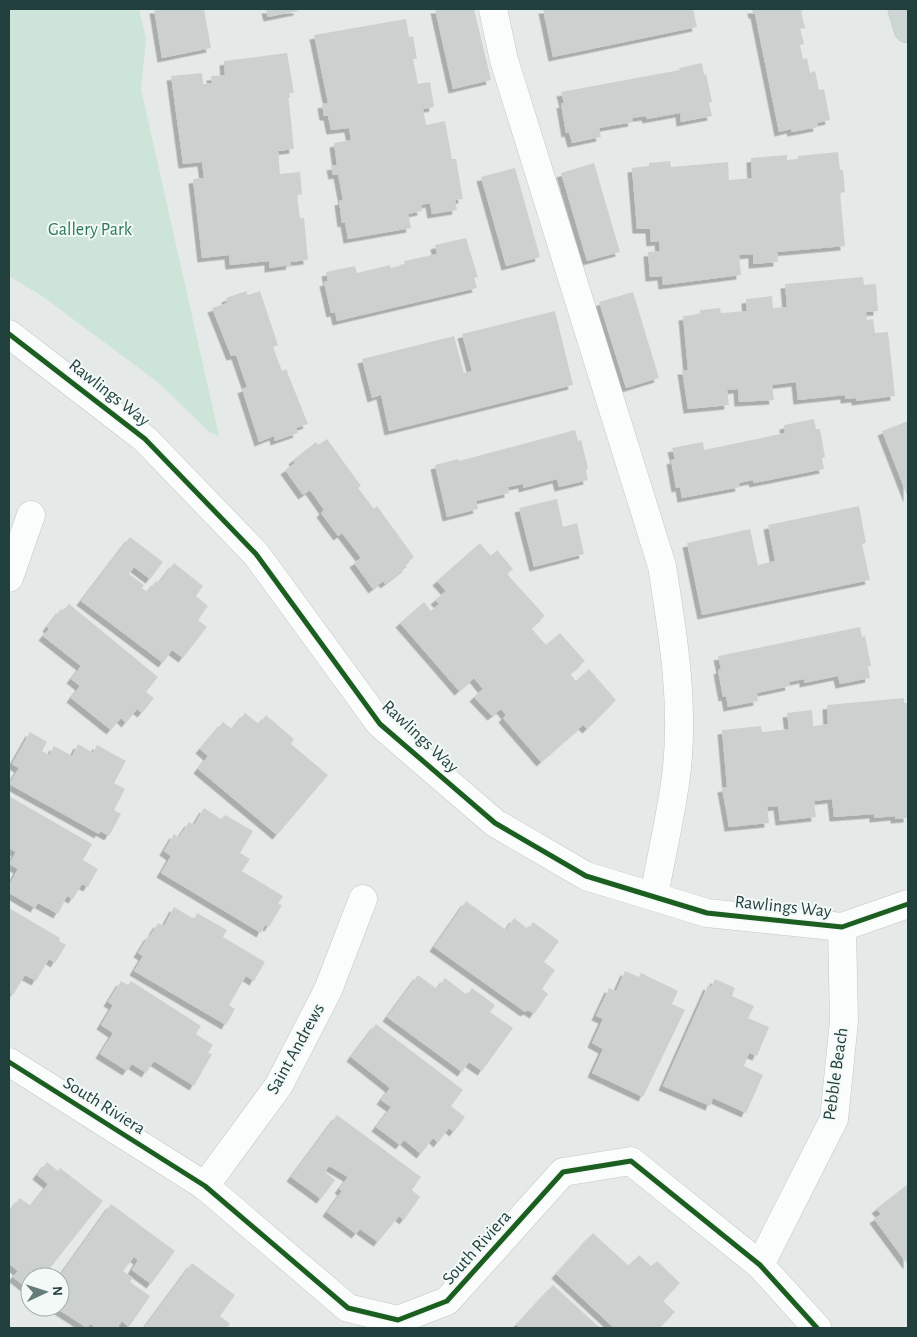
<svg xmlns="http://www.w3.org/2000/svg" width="917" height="1337" font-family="'Alegreya Sans',sans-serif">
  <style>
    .green { fill: #cde4d8 }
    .building { fill: #ccd1d0; filter: url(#shadow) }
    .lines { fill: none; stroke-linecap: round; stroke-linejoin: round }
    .minor-casing { stroke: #c2c7c6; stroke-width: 29 }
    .major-casing { stroke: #bcc7c5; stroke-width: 29 }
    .minor { stroke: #fbfcfc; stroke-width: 28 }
    .major { stroke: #cdd6d5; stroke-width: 28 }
    .cycleway-casing { stroke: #f3f9f7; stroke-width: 8 }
    .cycleway { stroke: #1b5e20; stroke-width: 5 }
    .labels { text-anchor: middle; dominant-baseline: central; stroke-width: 4; stroke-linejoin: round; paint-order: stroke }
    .park-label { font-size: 18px; fill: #297956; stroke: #f3f9f7 }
    .street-label { font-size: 18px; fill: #21403d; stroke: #f3f9f7 }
  </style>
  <defs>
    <filter id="shadow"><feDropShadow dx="-4.5" dy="4.5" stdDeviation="0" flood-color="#0004"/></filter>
  </defs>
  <rect width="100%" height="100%" fill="#e5eae9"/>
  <!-- green -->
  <path class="green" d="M9,9h130l7,30 -5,50 78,347 -11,-5 -49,-48 -117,-87 -33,-20z"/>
  <!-- building -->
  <g class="building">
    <path d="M154,9h50l7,39 -49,10z"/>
    <path d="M266,9h32v2l-30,6z"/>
    <path d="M435,9h39l17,71 -38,9z"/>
    <path d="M543,9h150l4,18 -144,30z"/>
    <path d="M752,9h54l-5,2 4,17 -5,1 4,15 -4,1 3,14 4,-1 3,15 5,-2 4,19 5,-1 6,31 -13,3 1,4 -26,5 -1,-3 -12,3 -24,-118h-2z"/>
    <path d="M406,19l3,18 4,-1 4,23h-4l5,25 12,-2 4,25 -11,2 3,16 19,-4 7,38h4l7,40 -8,1 2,10 -25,4 -2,-11 -9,2 1,6 -14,3 3,14 -63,11 -3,-17 -3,1 -3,-22 4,-1 -5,-26 -5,1 -2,-9 6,-1 -3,-22 17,-3 -2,-12 -18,2 -3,-14h-4l-2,-12 6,-1 -14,-68z"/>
    <path d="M287,53l7,40h-6l6,56 -16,2 2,23 20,-2 2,22 -5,1 3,23h4l4,42 -18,2 1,3 -22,3v-7l-39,4 -1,-10 -27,3 -9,-79 11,-1 -2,-16 -19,2 -12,-88 31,-3 1,11 9,-1 -1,-7 14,-1 -1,-14z"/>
    <path d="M702,63l2,12 2,-1 6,28 -3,1 3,13 -31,6 -1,-9 -33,6 -1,-3 -14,2 1,4 -34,6 2,9 -29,6 -3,-11 -3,1 -5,-29 3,-1 -3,-11 119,-22 -1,-2z"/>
    <path d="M838,152l2,18h3l2,22 -5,1 5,53 -68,6 1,10 -25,2v-10l-14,1 2,20 -78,10 -1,-9 -12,1 -2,-25 12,-1 -1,-10 -8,1 -1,-13h-13l-5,-61 17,-2v-3l21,-2 1,6 57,-5 1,18 23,-2 -1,-20 36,-3v5l11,-1v-3z"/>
    <path d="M594,163l26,89 -33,9 -26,-88z"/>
    <path d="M515,168l25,89 -34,9 -25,-89z"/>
    <path d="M466,238l12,39 -4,1 3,10 -140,33 -2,-9 -4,1 -7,-31 4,-1 -2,-9 29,-6 2,7 33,-8v3l15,-3 -1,-4 33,-7 -2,-9z"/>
    <path d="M863,277l1,8 12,-1 2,27 -12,1 1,8 6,-1 2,14 13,-1 7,64 -39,5v-3l-11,1v-4l-47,5 -2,-18 -24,3 2,15 -35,2 -1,-13 -11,1 2,15 -41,4 -6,-39h6l-5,-54 17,-2v-4l20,-2 1,5 26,-2 -1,-12 26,-3 1,12 14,-1 -2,-23z"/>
    <path d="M246,291l2,4 12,-4 18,54 -5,2 9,24 4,-2 22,55 -12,4 2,5 -23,8 -1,-5 -15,6 -17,-53 5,-2 -11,-32 -5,1 -19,-48 15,-5 -1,-5z"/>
    <path d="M633,292l26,86 -33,10 -27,-86z"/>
    <path d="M555,311l18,74 -184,46 -8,-36 -9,3 -10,-39 92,-23 10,37 8,-2 -10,-37z"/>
    <path d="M814,419l2,10h4l5,28 -3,1 2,11 -70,14 -1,-3 -14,3 1,4 -58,11 -2,-11 -4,1 -5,-28 4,-1 -3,-11 31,-6 1,8 81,-17 -1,-8z"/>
    <path d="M908,421v77l-26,-67z"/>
    <path d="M575,430l3,11 3,-1 7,28 -2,2 2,10 -29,7 -2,-8 -34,9v-4l-15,3 1,6 -33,8 2,8 -31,8 -12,-52 23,-6 1,2z"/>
    <path d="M327,439l34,47 -3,2 16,21 3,-3 37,51 -9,8 2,2 -22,17 -2,-3 -10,8 -19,-26 7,-5 -19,-25 -4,3 -17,-23 3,-3 -14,-20 -7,5 -18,-25 10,-7 -2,-3 23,-18 2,3z"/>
    <path d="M557,499l6,28 14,-4 7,31 -50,13 -15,-59z"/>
    <path d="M859,506l7,37 -4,1 8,36 -168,35 -15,-72 63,-14 8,36 17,-4 -7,-36z"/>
    <path d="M130,537l33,25 -13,17 -16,-12 -5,7 15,11 -2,3 5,4 9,-11 3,2 15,-20 29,23 -7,10 12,10 -10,14 9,7 -24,31 -11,-8 -9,13 -82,-62z"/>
    <path d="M480,543l11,13 6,-6 16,19 -6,5 38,42 -14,12 15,17 14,-12 25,28 -15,13 6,7 13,-12 27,31 -29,29 -4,-4 -42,37 -38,-44 3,-3 -5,-6 -9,7 -18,-19 9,-8 -9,-11 -15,13 -59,-68 24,-21 7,9 8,-7 -4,-4 11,-9 -9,-10z"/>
    <path d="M69,604l89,73 -12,15 8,6 -12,15 -5,-4 -11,14 -5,-5 -10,12 -40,-32 9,-12 -9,-7 10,-13 -38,-30 6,-7 -2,-2 14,-18 2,2z"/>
    <path d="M860,627l2,10 3,-1 6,30h-3l2,12 -30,6 -2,-8 -34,7v-4l-15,3 1,4 -33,7 1,8 -30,6 -2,-11 -3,1 -5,-27 3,-1 -3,-13z"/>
    <path d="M904,698v5h4v115l-13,1v-3l-21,2v-4l-40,3 -2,-18 -18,2 2,16 -36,4 -2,-15 -11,1 2,16 -40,4 -7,-39 5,-1 -5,-57 39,-4 1,6 27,-3 -2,-16 25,-3 1,16 15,-2 -1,-19z"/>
    <path d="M245,713l14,11 7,-9 28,24 -3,5 37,31 -51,60 -79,-66 10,-13 -8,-7 23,-27 9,7z"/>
    <path d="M30,732l17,10 -5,9 7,4 5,-9 18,10 6,-12 15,9 4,-8 29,16 -12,22 11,6 -11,21 7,4 -12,22 -9,-5 -1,3 -90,-50 10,-16 -7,-4z"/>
    <path d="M9,796l83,48 -9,16 15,9 -10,18 -6,-3 -9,15 -6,-3 -9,18 -20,-11 -3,5 -26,-15v-8l9,-16 -9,-5 7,-12 -7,-4z"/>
    <path d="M204,808l17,11 4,-4 28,16 -13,22 10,6 -8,12 41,25 -5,8 4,1 -13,22 -4,-2 -4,8 -100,-60 10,-17 -7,-5 10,-17 5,3 10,-15 5,3z"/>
    <path d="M466,901l40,29 8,-12 14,11 5,-7 26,19 -15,21 11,8 -13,19 6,5 -14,20 -6,-4 -3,2 -91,-65z"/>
    <path d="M174,907l20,12 3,-6 30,17 -4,7 42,25 -11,19 -8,-5 -17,29 6,4 -9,16 -92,-54 9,-15 -5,-3 11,-18 1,1 8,-13 6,3z"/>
    <path d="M9,908l51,30 -1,3 7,4 -11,18 -6,-4 -13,22 -11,-6 -12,20 -4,-3z"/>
    <path d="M625,971l14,6 2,-4 37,18 -6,13 13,6 -42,87 -51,-24 11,-24 -11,-6 11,-24 -7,-3 13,-28 7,3z"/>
    <path d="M418,975l19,14 8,-11 22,17 5,-7 23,17 -5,7 23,16 -31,43 -13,-9 -7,10 -75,-55z"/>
    <path d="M715,979l20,9 -3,8 22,10 -6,12 21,9 -12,29 -8,-3 -5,13 19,9 -17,38 -33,-15 -3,8 -47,-20 45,-101 3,2z"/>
    <path d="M121,981l7,4 3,-4 70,45 -5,8 17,11 -5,8 4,1 -18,32 -40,-25 -8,12 -14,-9 -5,7 -27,-17 13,-21 -12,-8 12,-20 -5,-3z"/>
    <path d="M376,1024l87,66 -12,16 14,11 -11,15 -5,-4 -11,15 -5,-5 -12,16 -17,-14 -4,5 -24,-18 15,-20 -10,-7 9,-12 -39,-31z"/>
    <path d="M337,1115l84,62 -9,13 8,7 -16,23 -5,-4 -21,26 -18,-13 -4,5 -29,-22 15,-21 -3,-2 9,-12 -19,-11 -4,6 10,8 -14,19 -30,-22z"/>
    <path d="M47,1162l11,9 2,-3 43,33 -60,76h-13l-2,12 -15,-12 5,-6 -9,-7v-55l1,1 10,-12 11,8 17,-22 -11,-9z"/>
    <path d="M908,1184v81l-34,-46 7,-5 -5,-5z"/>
    <path d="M111,1204l64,47 -24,33 -19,-14 6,-10 -4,-3 -11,14 10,7 -3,4 20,14 -21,31 -7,-6 -5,7h-21l-6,-4 -3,4 -31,-20 4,-1 4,-9 -4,-3 -1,-18z"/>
    <path d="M593,1233l36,33 10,-11 12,11 6,-5 23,22 -17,18 12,11 -16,16h-45l-58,-54z"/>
    <path d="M192,1263l43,32 -15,21 10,8 -3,4h-83z"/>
    <path d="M553,1285l47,43h-80l-4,-3z"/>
  </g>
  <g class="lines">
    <!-- minor casing -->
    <g class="minor-casing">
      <g id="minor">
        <path d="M493,9l11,51 158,506c11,69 23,140 14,210 -5,40 -15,80 -22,120"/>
        <path d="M9,334l136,105 111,115 124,170 115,99 91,53 121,37 135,14 66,-23"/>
        <path d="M9,578l22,-63"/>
        <path d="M9,1062l196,124 143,122 50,12 49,-19 116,-129 68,-11 129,104 57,63"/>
        <path d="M205,1186l74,-101 49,-95 35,-91"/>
        <path d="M760,1265l74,-146 10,-98 -2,-94"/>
      </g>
    </g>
    <!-- major casing -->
    <g class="major-casing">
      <path id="major" d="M902,9l6,20"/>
    </g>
    <!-- minor -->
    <use href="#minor" class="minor"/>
    <!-- major -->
    <use href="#major" class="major"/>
    <!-- cycleway casing -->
    <g class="cycleway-casing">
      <g id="cycleway">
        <path d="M9,334l136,105 111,115 124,170 115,99 91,53 121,37 135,14 66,-23"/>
        <path d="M9,1062l196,124 143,122 50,12 49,-19 116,-129 68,-11 129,104 57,63"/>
      </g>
    </g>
    <!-- cycleway -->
    <use href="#cycleway" class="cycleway"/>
  </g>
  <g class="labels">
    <!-- park labels -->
    <g class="park-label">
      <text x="90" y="230">Gallery Park</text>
    </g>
    <!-- street labels -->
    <g class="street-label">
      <text transform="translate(109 393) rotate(38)">Rawlings Way</text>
      <text transform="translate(420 737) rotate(43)">Rawlings Way</text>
      <text transform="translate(783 907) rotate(6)">Rawlings Way</text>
      <text transform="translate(296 1049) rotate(-61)">Saint Andrews</text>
      <text transform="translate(836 1074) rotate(-82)">Pebble Beach</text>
      <text transform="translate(104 1106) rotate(32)">South Riviera</text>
      <text transform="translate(477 1248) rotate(-48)">South Riviera</text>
    </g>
  </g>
  <!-- border -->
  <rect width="917" height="1337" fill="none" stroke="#21403d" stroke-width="20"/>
  <!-- north arrow -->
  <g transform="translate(45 1292) rotate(86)"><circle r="24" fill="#f3f9f7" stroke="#9fafad"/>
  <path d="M0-4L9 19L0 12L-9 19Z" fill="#667c79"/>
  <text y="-8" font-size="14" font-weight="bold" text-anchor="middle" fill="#21403d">N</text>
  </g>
</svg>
